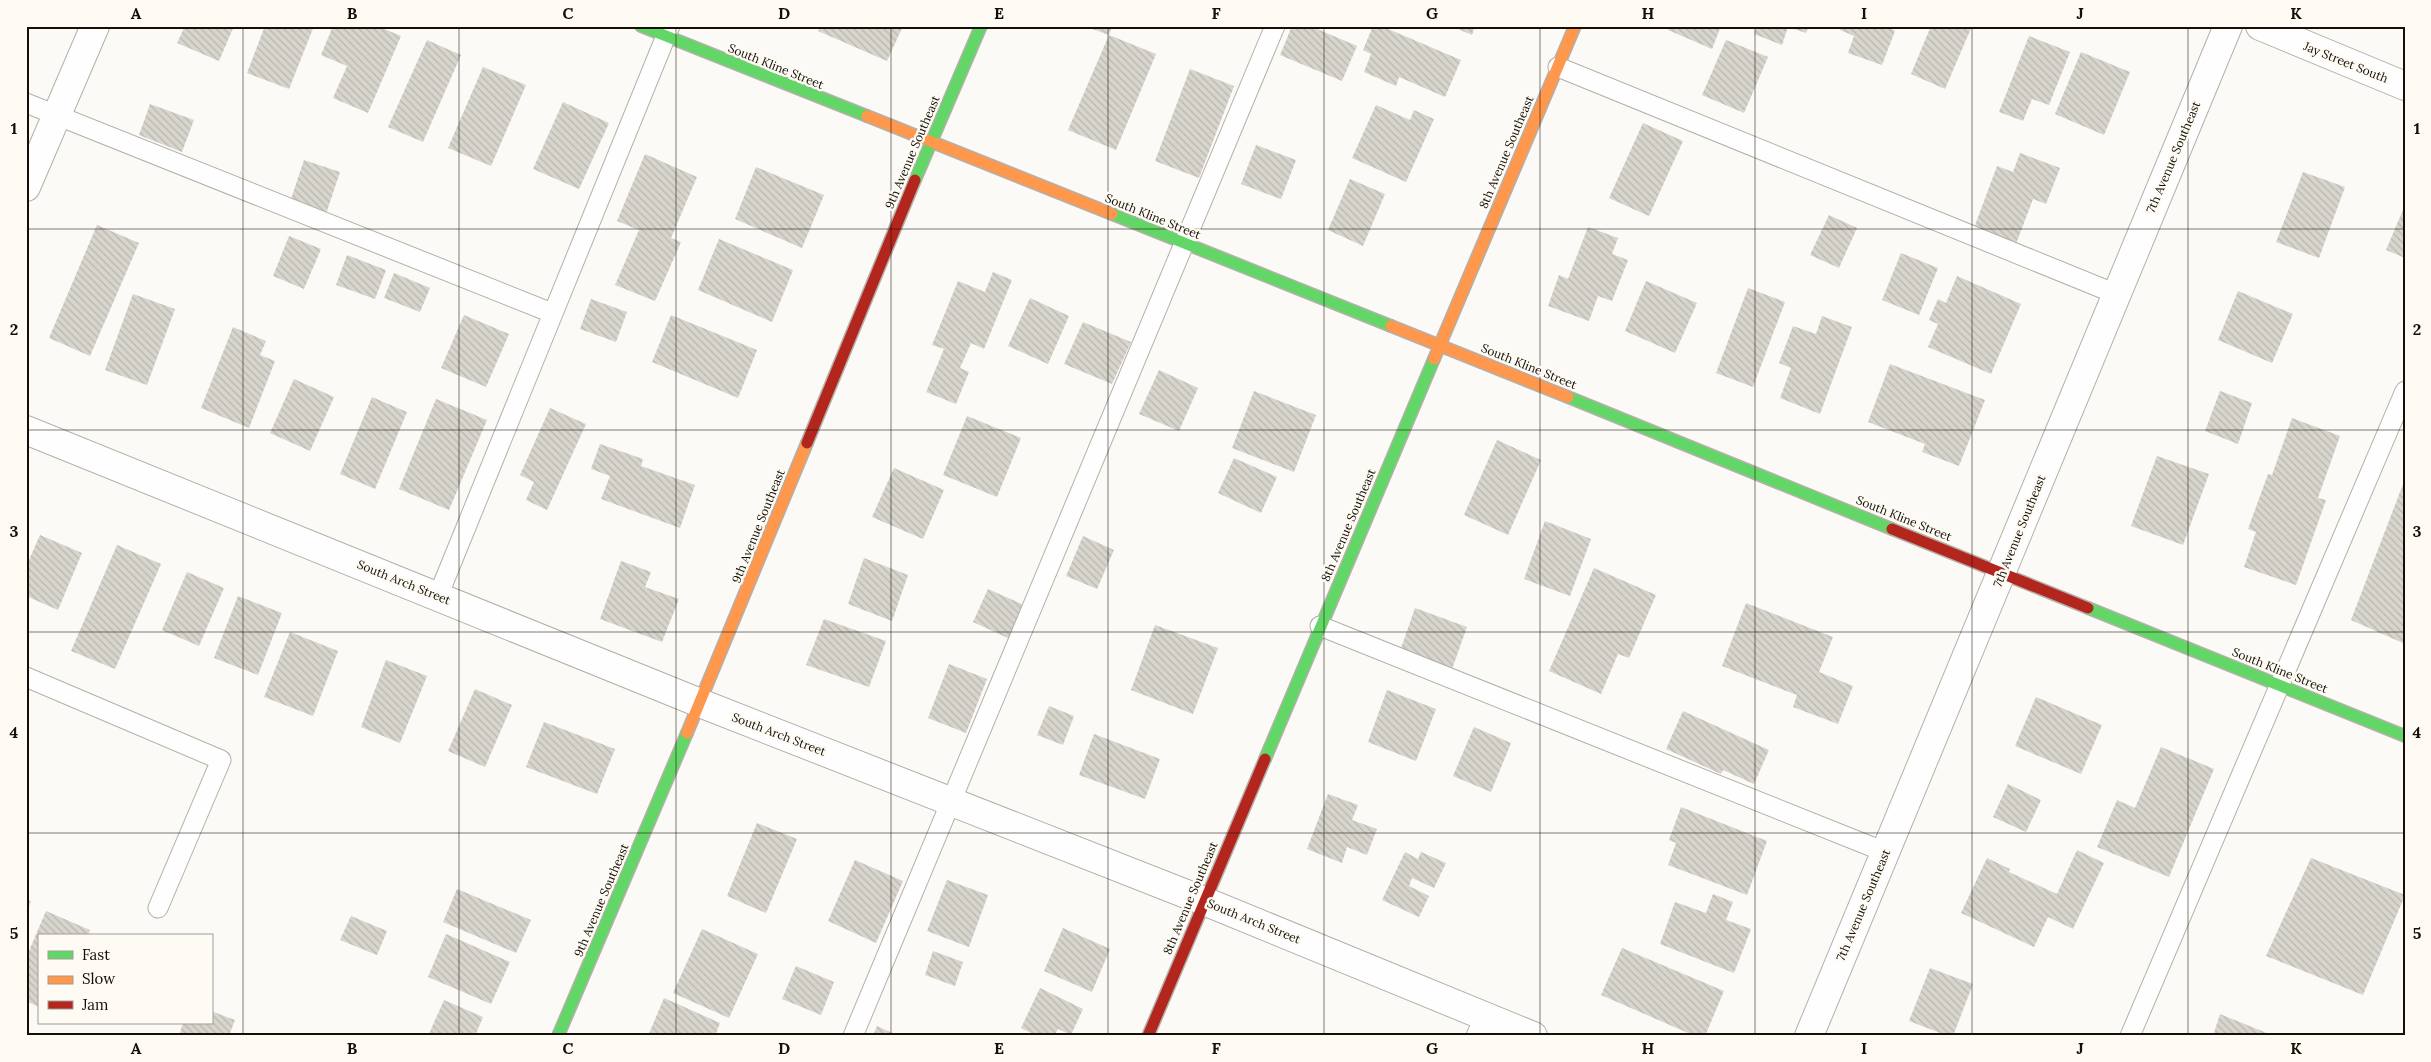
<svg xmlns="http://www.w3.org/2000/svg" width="2431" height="1062" font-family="Lora,serif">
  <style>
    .building { fill: url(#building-back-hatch) }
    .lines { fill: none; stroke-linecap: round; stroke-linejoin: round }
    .lane-casing { stroke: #b4b0a9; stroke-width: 21 }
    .street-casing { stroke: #b4b0a9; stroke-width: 30 }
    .fast-casing { stroke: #b4b0a9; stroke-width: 14 }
    .slow-casing { stroke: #b4b0a9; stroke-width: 14 }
    .jam-casing { stroke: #b4b0a9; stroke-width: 14 }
    .lane { stroke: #fffefe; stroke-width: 19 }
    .street { stroke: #fffefe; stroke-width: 28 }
    .fast { stroke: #63d668; stroke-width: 11 }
    .slow { stroke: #ff974d; stroke-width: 11 }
    .jam { stroke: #b3261e; stroke-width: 11 }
    .grid { fill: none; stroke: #150f05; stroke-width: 1; stroke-opacity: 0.55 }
    .labels { text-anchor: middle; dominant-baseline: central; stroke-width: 5; stroke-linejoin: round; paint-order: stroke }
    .street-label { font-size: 12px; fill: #150f05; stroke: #fefbf5 }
    .neatline { fill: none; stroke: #150f05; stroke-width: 2 }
    .grid-label { font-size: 16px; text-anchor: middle; font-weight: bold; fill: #150f05 }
  </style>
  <defs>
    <pattern id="building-back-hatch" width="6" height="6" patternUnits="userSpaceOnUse" patternTransform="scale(1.25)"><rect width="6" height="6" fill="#d8d5cd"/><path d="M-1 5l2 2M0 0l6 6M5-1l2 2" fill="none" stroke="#b8b6af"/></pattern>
  </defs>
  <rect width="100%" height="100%" fill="#fcfaf7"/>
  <!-- building -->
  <g class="building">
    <path d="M185,26h49l-15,35 -42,-18z"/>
    <path d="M265,26h49l-25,63 -42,-16z"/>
    <path d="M333,26h44l24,10 -33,77 -35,-15 14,-32 -26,-11z"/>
    <path d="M820,26h83l-16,35 -69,-30z"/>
    <path d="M1084,26h28l-3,9z"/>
    <path d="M1292,26h18l47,20 -15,35 -62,-26z"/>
    <path d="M1373,26h8l80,34 -16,37 -46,-20 -3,9 -32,-14 7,-18 -8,-4z"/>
    <path d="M1451,26h24l-3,9z"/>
    <path d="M1670,26h51l-9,23 -44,-19z"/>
    <path d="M1757,26h52l-3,7 -18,-6 -6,18 -28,-11z"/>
    <path d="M1841,26h52l-1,3 3,2 -13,34 -34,-12 6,-17 -14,-6z"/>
    <path d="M1931,26h41l-27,63 -34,-15z"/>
    <path d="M1109,35l47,19 -40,96 -48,-20z"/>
    <path d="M2029,36l41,16 -21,53 -17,-6 -9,22 -24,-9z"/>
    <path d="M427,40l34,15 -38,87 -35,-15z"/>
    <path d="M1726,40l42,17 -24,56 -42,-18z"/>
    <path d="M2081,52l49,20 -26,63 -49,-21z"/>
    <path d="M483,67l43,18 -35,81 -43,-18z"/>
    <path d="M1190,69l44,17 -35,92 -44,-17z"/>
    <path d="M563,102l46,21 -30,66 -46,-20z"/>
    <path d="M150,104l44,16 -12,32 -43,-17z"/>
    <path d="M1376,105l34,15 4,-10 20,9 -28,63 -54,-24z"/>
    <path d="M1643,123l40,18 -34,75 -40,-18z"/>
    <path d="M1256,145l40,15 -15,39 -40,-15z"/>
    <path d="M2020,153l40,15 -14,36 -13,-5 -17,45 -42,-16 23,-62 16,6z"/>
    <path d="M645,154l52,23 -26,61 10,4 -26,59 -40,-16 24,-55 -22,-9z"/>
    <path d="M304,160l36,12 -14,42 -36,-12z"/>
    <path d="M756,167l68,28 -22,53 -67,-29z"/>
    <path d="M2303,172l42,15 -26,71 -43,-16z"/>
    <path d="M1350,179l35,15 -22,52 -35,-16z"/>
    <path d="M2405,205v53l-19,-8z"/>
    <path d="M1829,215l28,13 -18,40 -29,-13z"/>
    <path d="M97,225l42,18 -49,113 -41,-18z"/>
    <path d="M1588,227l30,11 -6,16 16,6 -16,41 -14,-5 -9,25 -41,-15 11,-31 9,4z"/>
    <path d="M289,236l32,13 -17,40 -31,-13z"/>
    <path d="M719,239l74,31 -21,52 -74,-32z"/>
    <path d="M1901,253l37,15 -19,47 -37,-15z"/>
    <path d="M347,255l39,15 -11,29 -39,-14z"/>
    <path d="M993,272l19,8 -28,69 -13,-6 -11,25 9,4 -13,32 -30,-12 18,-43 -12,-4 26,-64 27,11z"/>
    <path d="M394,273l36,15 -10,24 -36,-14z"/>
    <path d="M1957,276l64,28 -30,70 -63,-27 10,-23 -9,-4 9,-21 8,4z"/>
    <path d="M1646,281l51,22 -22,50 -50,-22z"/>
    <path d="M1748,288l37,14 -32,85 -37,-14z"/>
    <path d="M2238,291l55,23 -21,49 -54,-23z"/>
    <path d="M133,294l42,15 -28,76 -42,-15z"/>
    <path d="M1030,298l39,18 -21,48 -40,-18z"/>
    <path d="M591,299l36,13 -11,30 -36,-13z"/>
    <path d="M464,315l45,19 -23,53 -45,-19z"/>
    <path d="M671,315l86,35 -19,48 -86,-36z"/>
    <path d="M1822,316l30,11 -32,87 -40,-16 11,-30 -12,-5 14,-37 23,8z"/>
    <path d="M1083,322l48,20 -19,42 -48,-20z"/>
    <path d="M233,327l33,14 -6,14 15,6 -26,67 -48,-20z"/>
    <path d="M1890,364l95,36 -26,66 -37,-14 3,-8 -57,-22z"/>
    <path d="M1159,370l39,18 -19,43 -40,-17z"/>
    <path d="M294,379l40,18 -24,54 -40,-18z"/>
    <path d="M1254,391l62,24 -22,57 -62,-24z"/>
    <path d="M2220,391l32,12 -14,41 -33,-13z"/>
    <path d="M372,397l35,15 -32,77 -35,-15z"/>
    <path d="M436,399l51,21 -38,90 -50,-21z"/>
    <path d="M550,408l36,16 -39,86 -21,-10 8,-18 -14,-7z"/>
    <path d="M967,416l54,22 -24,59 -54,-22z"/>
    <path d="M2292,418l48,18 -22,62 8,2 -30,85 -52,-18 12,-35 -8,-3 20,-55 4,1z"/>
    <path d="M1497,440l44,20 -33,75 -44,-20z"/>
    <path d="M600,444l43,15 -2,7 54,19 -15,43 -79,-29 9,-23 -19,-7z"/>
    <path d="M2157,456l52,18 -26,71 -52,-19z"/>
    <path d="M1234,458l43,19 -16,36 -43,-20z"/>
    <path d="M894,468l50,22 -21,49 -51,-22z"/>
    <path d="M2405,479v165l-54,-24z"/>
    <path d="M1545,521l46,18 -21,57 -46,-17z"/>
    <path d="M40,535l42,18 -24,57 -32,-14v-29z"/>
    <path d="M1083,536l31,14 -17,39 -31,-13z"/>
    <path d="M117,545l44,19 -46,105 -44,-18z"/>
    <path d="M864,558l44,17 -16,46 -44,-17z"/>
    <path d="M621,561l30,11 -6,15 34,12 -17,43 -62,-23z"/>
    <path d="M1594,568l62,27 -27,63 -11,-4 -17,40 -52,-23z"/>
    <path d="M187,572l37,16 -25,58 -37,-16z"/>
    <path d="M988,589l36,16 -14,34 -37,-17z"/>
    <path d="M238,596l44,17 -24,62 -44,-17z"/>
    <path d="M1746,603l87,34 -14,35 34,14 -15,38 -45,-17 4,-12 -75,-29z"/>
    <path d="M1415,608l52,19 -16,45 -52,-18z"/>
    <path d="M824,619l62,22 -17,46 -63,-22z"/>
    <path d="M1155,625l63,23 -25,66 -62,-24z"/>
    <path d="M290,632l48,19 -25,65 -49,-19z"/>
    <path d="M386,660l41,16 -27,67 -39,-16z"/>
    <path d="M949,664l38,15 -21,54 -38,-15z"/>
    <path d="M475,689l37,16 -27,62 -37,-16z"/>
    <path d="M1387,690l49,19 -20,52 -48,-19z"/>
    <path d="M2036,697l66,28 -21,49 -66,-28z"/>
    <path d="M1049,706l25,10 -11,29 -26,-10z"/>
    <path d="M1683,711l86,39 -15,34 -31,-14 -2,4 -55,-25z"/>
    <path d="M544,722l71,27 -18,45 -71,-27z"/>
    <path d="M1474,727l37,16 -20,49 -38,-16z"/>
    <path d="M1094,734l66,25 -15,40 -66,-24z"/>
    <path d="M2161,747l53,22 -45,108 -72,-30 20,-47 18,8z"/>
    <path d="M2008,784l33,16 -15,32 -33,-15z"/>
    <path d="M1328,794l30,11 -6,15 25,9 -10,26 -20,-8 -5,16 -35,-14z"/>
    <path d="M1681,807l86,34 -20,54 -79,-30 8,-22 -7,-3z"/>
    <path d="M757,823l40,16 -31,74 -39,-17z"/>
    <path d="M2077,850l27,13 -31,66 -25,-12 -14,30 -73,-34 26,-55 23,11 -1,3 48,22z"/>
    <path d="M1405,852l13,7 3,-7 25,11 -12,25 -22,-10 -3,8 20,10 -10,21 -37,-17z"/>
    <path d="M2311,858l94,37 -42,100 -97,-39z"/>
    <path d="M855,860l48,21 -27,62 -48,-22z"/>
    <path d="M947,880l41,15 -19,52 -42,-16z"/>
    <path d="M457,889l74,31 -15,33 -73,-31z"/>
    <path d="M1713,894l20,8 -7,18 25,9 -17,44 -74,-29 15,-42 31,11z"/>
    <path d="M26,899l5,2 -5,13z"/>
    <path d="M46,911l44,19 -2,6h-49v71l-13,-6v-43z"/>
    <path d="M351,916l36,15 -10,24 -37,-15z"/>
    <path d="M1063,928l47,21 -18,43 -48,-21z"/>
    <path d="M702,929l56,25 -29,64 -56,-25z"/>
    <path d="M446,934l64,28 -19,42 -63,-27z"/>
    <path d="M1622,948l102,43 -19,45h-10l-94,-41z"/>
    <path d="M933,951l30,11 -8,24 -30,-11z"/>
    <path d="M796,966l38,16 -13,33 -39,-16z"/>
    <path d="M1930,968l43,16 -20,52h-5l-39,-15z"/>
    <path d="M1040,988l43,21 -12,26 -13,-6 -4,7h-17l-16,-8z"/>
    <path d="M664,998l56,25 -5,13h-67z"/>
    <path d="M444,1000l39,17 -8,19h-47z"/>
    <path d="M211,1011l24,9 -6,16h-50l4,-13h28z"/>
    <path d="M2220,1014l54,22h-61z"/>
    <path d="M877,1026l22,10h-26z"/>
  </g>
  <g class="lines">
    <!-- lane casing -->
    <g class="lane-casing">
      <g id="lane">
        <path d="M1558,67l558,227"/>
        <path d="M26,103l526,210"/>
        <path d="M438,596l232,-570"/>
        <path d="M1320,626l565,226"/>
        <path d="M26,677l195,83 -63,148"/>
        <path d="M853,1036l422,-1010"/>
        <path d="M1476,1036l9,-20"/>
        <path d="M2130,1036l275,-645"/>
      </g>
    </g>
    <!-- street casing -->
    <g class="street-casing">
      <g id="street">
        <path d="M2260,26l145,60"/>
        <path d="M26,187l69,-161"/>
        <path d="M26,430l674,273 504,198 329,135"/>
        <path d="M1809,1036l419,-1010"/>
      </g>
    </g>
    <!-- fast casing -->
    <g class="fast-casing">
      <g id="fast">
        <path d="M641,26l226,90"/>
        <path d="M915,180l66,-154"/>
        <path d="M1112,214l279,112"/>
        <path d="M1568,397l324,132"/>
        <path d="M2088,608l317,128"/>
        <path d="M1265,759l169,-400"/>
        <path d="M558,1036l129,-303"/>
      </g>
    </g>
    <!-- slow casing -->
    <g class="slow-casing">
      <g id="slow">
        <path d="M867,116l245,98"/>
        <path d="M1391,326l177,71"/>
        <path d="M1434,359l141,-333"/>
        <path d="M687,733l120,-290"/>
      </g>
    </g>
    <!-- jam casing -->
    <g class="jam-casing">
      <g id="jam">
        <path d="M807,443l108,-263"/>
        <path d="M1892,529l196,79"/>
        <path d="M1148,1036l117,-277"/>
      </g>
    </g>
    <!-- lane -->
    <use href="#lane" class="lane"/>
    <!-- street -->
    <use href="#street" class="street"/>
    <!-- fast -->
    <use href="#fast" class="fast"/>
    <!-- slow -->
    <use href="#slow" class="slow"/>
    <!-- jam -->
    <use href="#jam" class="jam"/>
  </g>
  <!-- grid -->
  <path class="grid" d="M243,26v1010M459,26v1010M676,26v1010M891,26v1010M1108,26v1010M1324,26v1010M1540,26v1010M1755,26v1010M1972,26v1010M2188,26v1010M26,229h2379M26,430h2379M26,632h2379M26,833h2379"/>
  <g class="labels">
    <!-- street labels -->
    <g class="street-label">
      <text transform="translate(2346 62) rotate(22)">Jay Street South</text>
      <text transform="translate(776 66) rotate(22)">South Kline Street</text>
      <text transform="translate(912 152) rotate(-67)">9th Avenue Southeast</text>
      <text transform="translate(1506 152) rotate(-67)">8th Avenue Southeast</text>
      <text transform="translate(2173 157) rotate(-67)">7th Avenue Southeast</text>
      <text transform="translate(1153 216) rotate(22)">South Kline Street</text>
      <text transform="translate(1529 366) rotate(22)">South Kline Street</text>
      <text transform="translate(1904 518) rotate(22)">South Kline Street</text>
      <text transform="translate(1348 525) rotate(-67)">8th Avenue Southeast</text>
      <text transform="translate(758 526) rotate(-68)">9th Avenue Southeast</text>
      <text transform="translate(2019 531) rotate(-68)">7th Avenue Southeast</text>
      <text transform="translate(404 582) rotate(22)">South Arch Street</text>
      <text transform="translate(2280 670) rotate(22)">South Kline Street</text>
      <text transform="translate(779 734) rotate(21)">South Arch Street</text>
      <text transform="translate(1190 898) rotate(-67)">8th Avenue Southeast</text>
      <text transform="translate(601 900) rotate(-67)">9th Avenue Southeast</text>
      <text transform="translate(1863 905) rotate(-67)">7th Avenue Southeast</text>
      <text transform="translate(1254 921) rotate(22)">South Arch Street</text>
    </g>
  </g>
  <!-- border -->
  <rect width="2431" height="1062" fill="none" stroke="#fefbf5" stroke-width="55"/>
  <!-- legend -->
  <rect x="38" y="934" width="175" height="90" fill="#fefbf5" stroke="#a19d95"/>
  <rect x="48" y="951" width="25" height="8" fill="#63d668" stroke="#a19d95"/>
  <text x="82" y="960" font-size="15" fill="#150f05">Fast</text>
  <rect x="48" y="976" width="25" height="8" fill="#ff974d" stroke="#a19d95"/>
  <text x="82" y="984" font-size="15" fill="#150f05">Slow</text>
  <rect x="48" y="1001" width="25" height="8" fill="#b3261e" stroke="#a19d95"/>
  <text x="82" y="1010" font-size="15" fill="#150f05">Jam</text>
  <rect x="28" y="28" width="2376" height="1006" class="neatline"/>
  <g class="grid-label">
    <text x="136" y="19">A</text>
    <text x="352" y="19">B</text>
    <text x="568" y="19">C</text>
    <text x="784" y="19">D</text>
    <text x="999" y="19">E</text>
    <text x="1216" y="19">F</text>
    <text x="1432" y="19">G</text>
    <text x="1648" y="19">H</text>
    <text x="1864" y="19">I</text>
    <text x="2080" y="19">J</text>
    <text x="2296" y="19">K</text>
    <text x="14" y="134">1</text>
    <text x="2417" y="134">1</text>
    <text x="14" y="335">2</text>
    <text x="2417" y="335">2</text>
    <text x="14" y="537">3</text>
    <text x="2417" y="537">3</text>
    <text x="14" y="738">4</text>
    <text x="2417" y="738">4</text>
    <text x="14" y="939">5</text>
    <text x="2417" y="939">5</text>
    <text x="136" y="1054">A</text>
    <text x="352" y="1054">B</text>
    <text x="568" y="1054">C</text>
    <text x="784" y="1054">D</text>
    <text x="999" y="1054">E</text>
    <text x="1216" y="1054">F</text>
    <text x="1432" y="1054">G</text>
    <text x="1648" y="1054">H</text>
    <text x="1864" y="1054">I</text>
    <text x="2080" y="1054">J</text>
    <text x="2296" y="1054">K</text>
  </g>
</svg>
